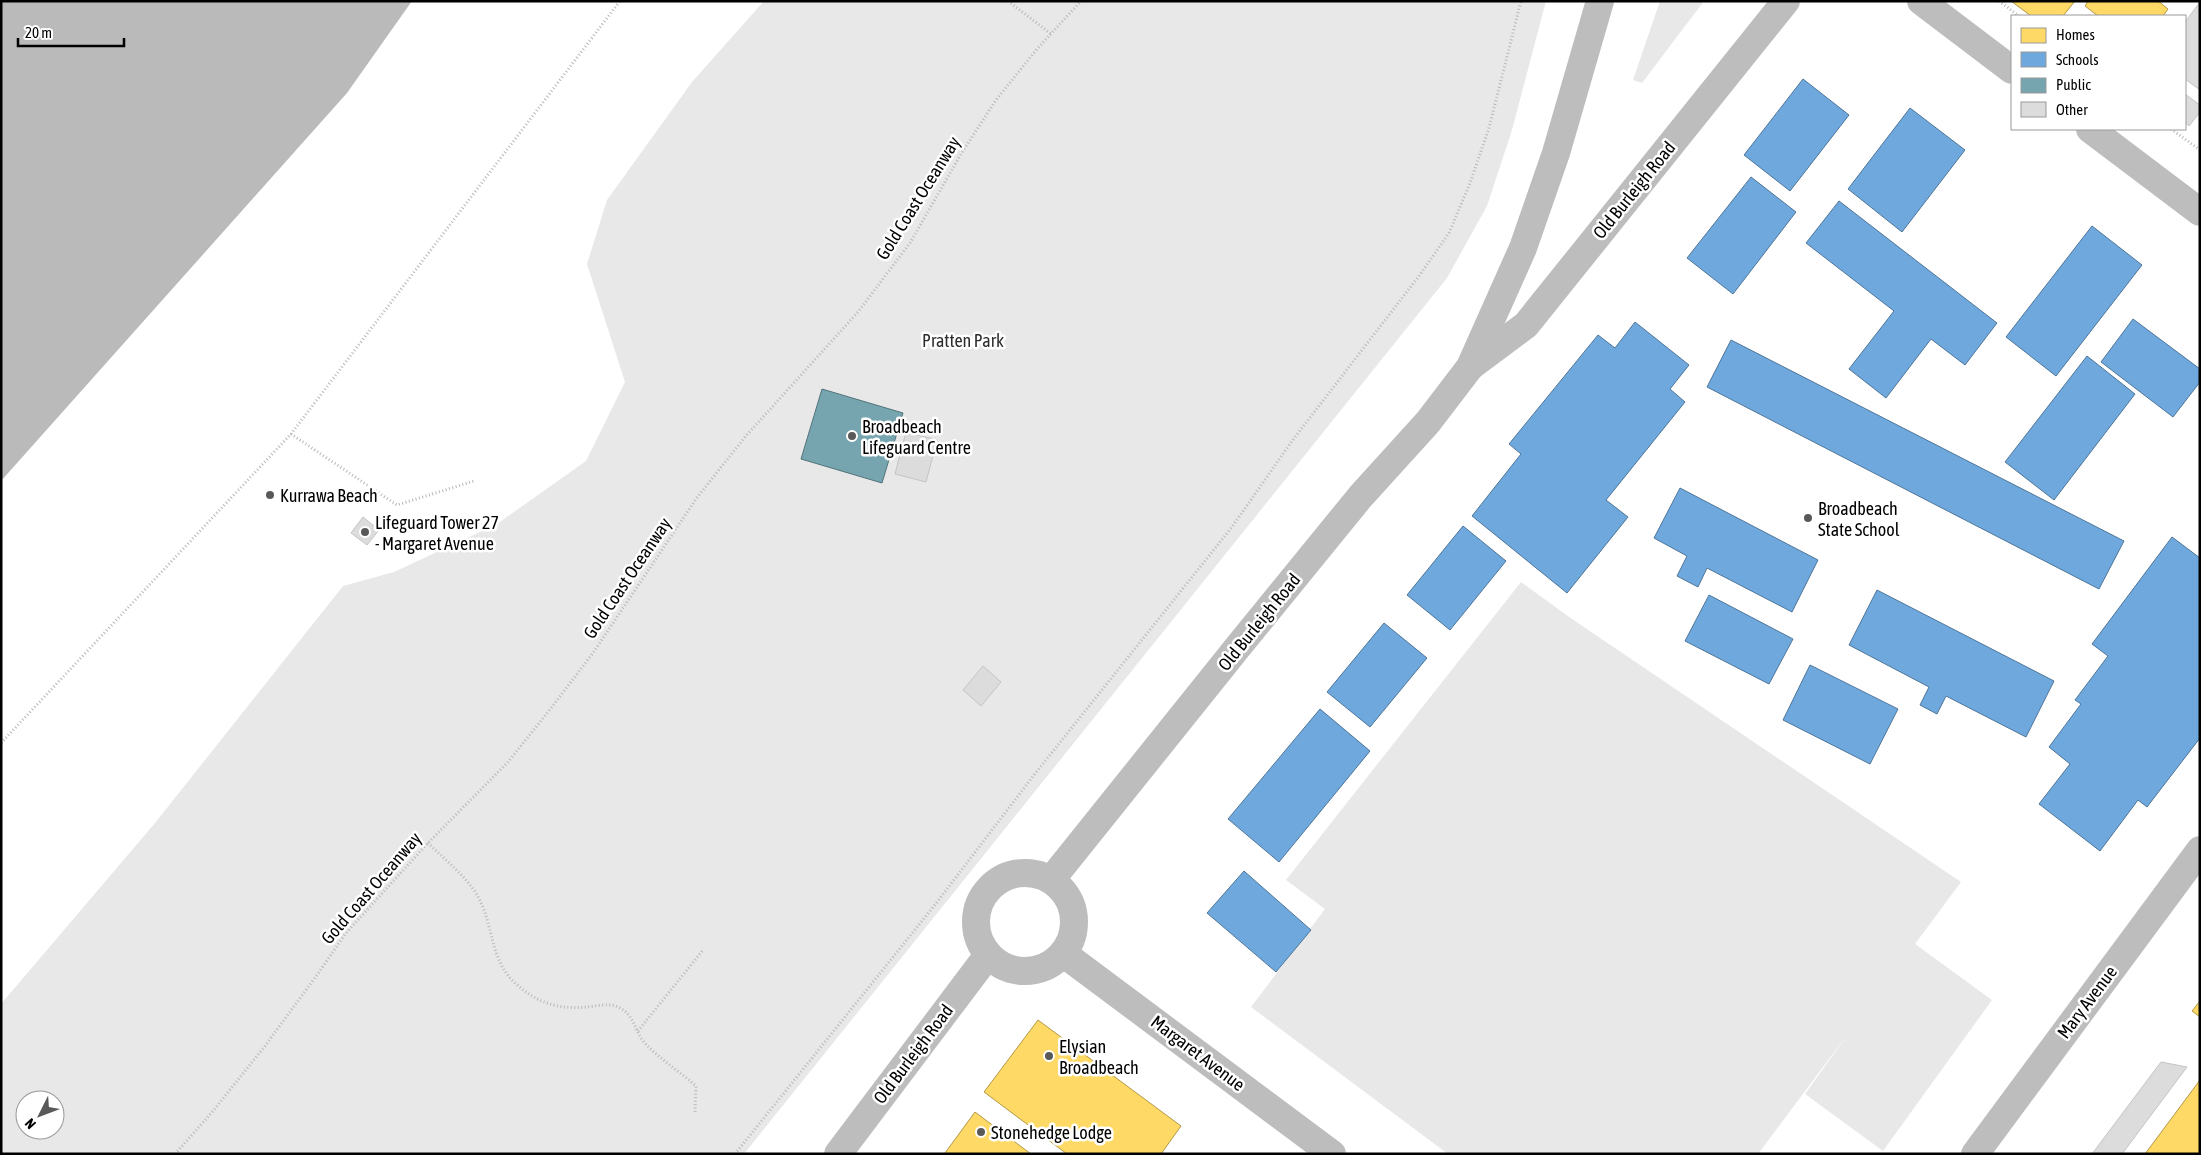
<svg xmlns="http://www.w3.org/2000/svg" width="2201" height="1155" font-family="'Asap Condensed',sans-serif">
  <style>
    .green { fill: #e8e8e8; fill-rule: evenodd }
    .water { fill: #bababa }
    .homes { fill: #ffd966; stroke: #b29847 }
    .schools { fill: #6fa8dc; stroke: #4e769a }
    .public { fill: #76a5af; stroke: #53747a }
    .building { fill: #dcdcdc; stroke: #c4c4c4 }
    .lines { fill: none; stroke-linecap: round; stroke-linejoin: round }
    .path { stroke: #b8b8b8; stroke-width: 3; stroke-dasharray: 1 2.5; stroke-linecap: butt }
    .minor { stroke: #bdbdbd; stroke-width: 28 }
    .poi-dot { fill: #595959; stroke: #fff; stroke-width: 2 }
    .labels { text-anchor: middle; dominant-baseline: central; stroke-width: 5; stroke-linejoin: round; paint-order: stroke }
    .street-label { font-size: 18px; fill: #000; stroke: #fff }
    .park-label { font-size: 18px; fill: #2d2d2d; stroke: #fff }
    .poi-label { font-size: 18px; fill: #000; stroke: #fff; text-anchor: start }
  </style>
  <rect width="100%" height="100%" fill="#fff"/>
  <!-- green -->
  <g class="green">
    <path d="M764,1h782l-34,129 -25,76 -40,72 -703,876h-743v-150l154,-181 188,-237 51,-14 103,-48 89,-63 39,-79 -38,-118 20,-64 85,-118zM25,1100h30v30h-30z"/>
    <path d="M1660,1h44l-62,82 -9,-3z"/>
    <path d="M1521,582l51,37 389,263 -46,62 77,56 -109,151 -78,-57 45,-63 -92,123h-310l-197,-147 74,-98 -39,-29z"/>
  </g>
  <!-- water -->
  <path class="water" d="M1,1h411l-65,92 -346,388z"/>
  <!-- homes -->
  <g class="homes">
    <path d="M2011,1h64l-12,15h-32z"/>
    <path d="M2088,1h70l10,8 -5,7h-65l-13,-10z"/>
    <path d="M2200,1001v16l-8,-6z"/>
    <path d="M1038,1020l143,106 -20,28h-94l-83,-62z"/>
    <path d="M2200,1080v74h-55z"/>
    <path d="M975,1112l56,42h-84l-2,-1z"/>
  </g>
  <!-- schools -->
  <g class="schools">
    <path d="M1803,79l46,36 -59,76 -46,-36z"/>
    <path d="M1910,108l55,42 -63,82 -54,-43z"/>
    <path d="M1751,177l45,35 -63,82 -46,-36z"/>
    <path d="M1839,201l158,122 -32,42 -34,-26 -45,59 -37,-29 45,-58 -88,-68z"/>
    <path d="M2092,226l50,39 -86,111 -50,-39z"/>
    <path d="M2133,319l67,50v13l-27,35 -72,-55z"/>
    <path d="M1635,322l54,43 -19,24 15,13 -79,98 22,17 -61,76 -95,-77 49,-62 -12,-10 89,-109 17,13z"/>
    <path d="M1731,340l393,201 -25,48 -392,-202z"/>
    <path d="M2087,356l48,38 -81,106 -49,-38z"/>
    <path d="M1680,488l138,72 -26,52 -85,-44 -9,19 -21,-11 10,-20 -33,-18z"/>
    <path d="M1463,526l43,35 -56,69 -43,-35z"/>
    <path d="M2172,537l28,21v180l-53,69 -9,-7 -38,51 -61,-47 31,-40 -21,-17 32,-43 -6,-4 33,-44 -16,-12z"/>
    <path d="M1877,590l177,91 -28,56 -80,-41 -9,18 -17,-9 9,-18 -80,-42z"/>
    <path d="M1709,595l84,44 -24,45 -84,-43z"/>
    <path d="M1384,623l43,35 -57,69 -43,-35z"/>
    <path d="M1810,665l88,44 -28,55 -87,-44z"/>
    <path d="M1320,709l50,42 -91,111 -51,-43z"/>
    <path d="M1244,871l67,59 -35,42 -69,-59z"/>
  </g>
  <!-- public -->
  <path class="public" d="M822,389l81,24 -21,70 -81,-24z"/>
  <!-- building -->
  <g class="building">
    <path d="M2200,2v88l-15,-11v-57z"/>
    <path d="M2185,94l15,11v7l-11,14 -4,-4z"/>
    <path d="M906,432l31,8 -11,42 -31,-8z"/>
    <path d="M363,517l16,13 -12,15 -16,-12z"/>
    <path d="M983,666l18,16 -20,24 -18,-16z"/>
    <path d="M2161,1062l26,5 -65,87h-30z"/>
  </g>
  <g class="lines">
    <!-- path -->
    <g class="path">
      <path d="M1008,1l43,33"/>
      <path d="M1999,1l20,15"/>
      <path d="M2171,129l29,21"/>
      <path d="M291,434l106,71 77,-24"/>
      <path d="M1,743l290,-309 329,-433"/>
      <path d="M428,843c16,16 37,32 49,52 17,29 12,63 37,87 21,20 43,28 73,25 10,-1 24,-5 33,1 15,8 14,22 24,34 14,16 35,29 52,44l-1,26"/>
      <path d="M638,1031l65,-81"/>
      <path d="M175,1154l38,-43 52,-65 52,-71 29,-42 82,-90 80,-81 40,-50 45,-59 103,-154 49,-62 113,-125 52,-69 51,-89 35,-54 41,-51 44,-48"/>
      <path d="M735,1154l199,-248 100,-131 198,-248 60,-86 127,-165 30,-43 21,-50 19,-55 32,-127"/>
    </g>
    <!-- minor -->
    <g class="minor">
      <path d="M1921,1l91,69"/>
      <path d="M2090,129l110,83"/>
      <path d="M1471,366l55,-41 260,-324"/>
      <circle cx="1025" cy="922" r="49"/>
      <path d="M1051,880l186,-232 123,-151 68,-75 42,-55 53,-119 33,-95 44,-152"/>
      <path d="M1064,954l268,200"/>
      <path d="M838,1154l150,-199"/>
      <path d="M1975,1154l225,-304"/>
    </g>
  </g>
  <!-- markers -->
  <g class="poi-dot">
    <circle cx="852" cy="436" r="5"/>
    <circle cx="270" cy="495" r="5"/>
    <circle cx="1808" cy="518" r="5"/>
    <circle cx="365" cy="532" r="5"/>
    <circle cx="1049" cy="1056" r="5"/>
    <circle cx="981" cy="1132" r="5"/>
  </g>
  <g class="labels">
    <!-- street labels -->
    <g class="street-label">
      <text transform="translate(1634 190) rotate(-51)">Old Burleigh Road</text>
      <text transform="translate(918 198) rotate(-58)">Gold Coast Oceanway</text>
      <text transform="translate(627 578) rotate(-56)">Gold Coast Oceanway</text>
      <text transform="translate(1259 622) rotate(-51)">Old Burleigh Road</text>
      <text transform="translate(371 888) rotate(-49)">Gold Coast Oceanway</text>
      <text transform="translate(2087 1002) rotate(-53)">Mary Avenue</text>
      <text transform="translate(1198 1053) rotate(37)">Margaret Avenue</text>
      <text transform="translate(913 1054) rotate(-53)">Old Burleigh Road</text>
    </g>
    <!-- park labels -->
    <g class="park-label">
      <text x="963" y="340">Pratten Park</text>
    </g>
    <!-- poi labels -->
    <g class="poi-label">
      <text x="862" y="426">Broadbeach<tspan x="862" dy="21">Lifeguard Centre</tspan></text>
      <text x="280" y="495">Kurrawa Beach</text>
      <text x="1818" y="508">Broadbeach<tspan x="1818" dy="21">State School</tspan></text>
      <text x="375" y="522">Lifeguard Tower 27<tspan x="375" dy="21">- Margaret Avenue</tspan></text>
      <text x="1059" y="1046">Elysian<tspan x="1059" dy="21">Broadbeach</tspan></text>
      <text x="991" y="1132">Stonehedge Lodge</text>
    </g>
  </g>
  <!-- border -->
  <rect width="2201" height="1155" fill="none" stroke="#000000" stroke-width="5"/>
  <!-- legend -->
  <rect x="2011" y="15" width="175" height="115" fill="#ffffff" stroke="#999999"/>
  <rect x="2021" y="28" width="25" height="15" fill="#ffd966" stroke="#999999"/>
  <text x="2056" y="40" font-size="15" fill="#000000">Homes</text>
  <rect x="2021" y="52" width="25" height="15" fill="#6fa8dc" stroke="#999999"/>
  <text x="2056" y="65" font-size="15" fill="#000000">Schools</text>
  <rect x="2021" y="78" width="25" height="15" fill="#76a5af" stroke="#999999"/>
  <text x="2056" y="90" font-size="15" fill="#000000">Public</text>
  <rect x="2021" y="102" width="25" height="15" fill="#dcdcdc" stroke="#999999"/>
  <text x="2056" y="115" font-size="15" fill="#000000">Other</text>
  <!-- north arrow -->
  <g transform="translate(40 1115) rotate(228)"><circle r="24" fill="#ffffff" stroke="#999999"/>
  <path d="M0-4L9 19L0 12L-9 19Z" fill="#595959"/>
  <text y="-8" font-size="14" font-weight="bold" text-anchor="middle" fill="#000000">N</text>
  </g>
  <!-- scale -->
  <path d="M18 38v8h106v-8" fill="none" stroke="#000000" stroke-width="2.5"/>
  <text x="25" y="38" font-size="15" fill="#000000" stroke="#ffffff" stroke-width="4" paint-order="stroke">20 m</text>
</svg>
